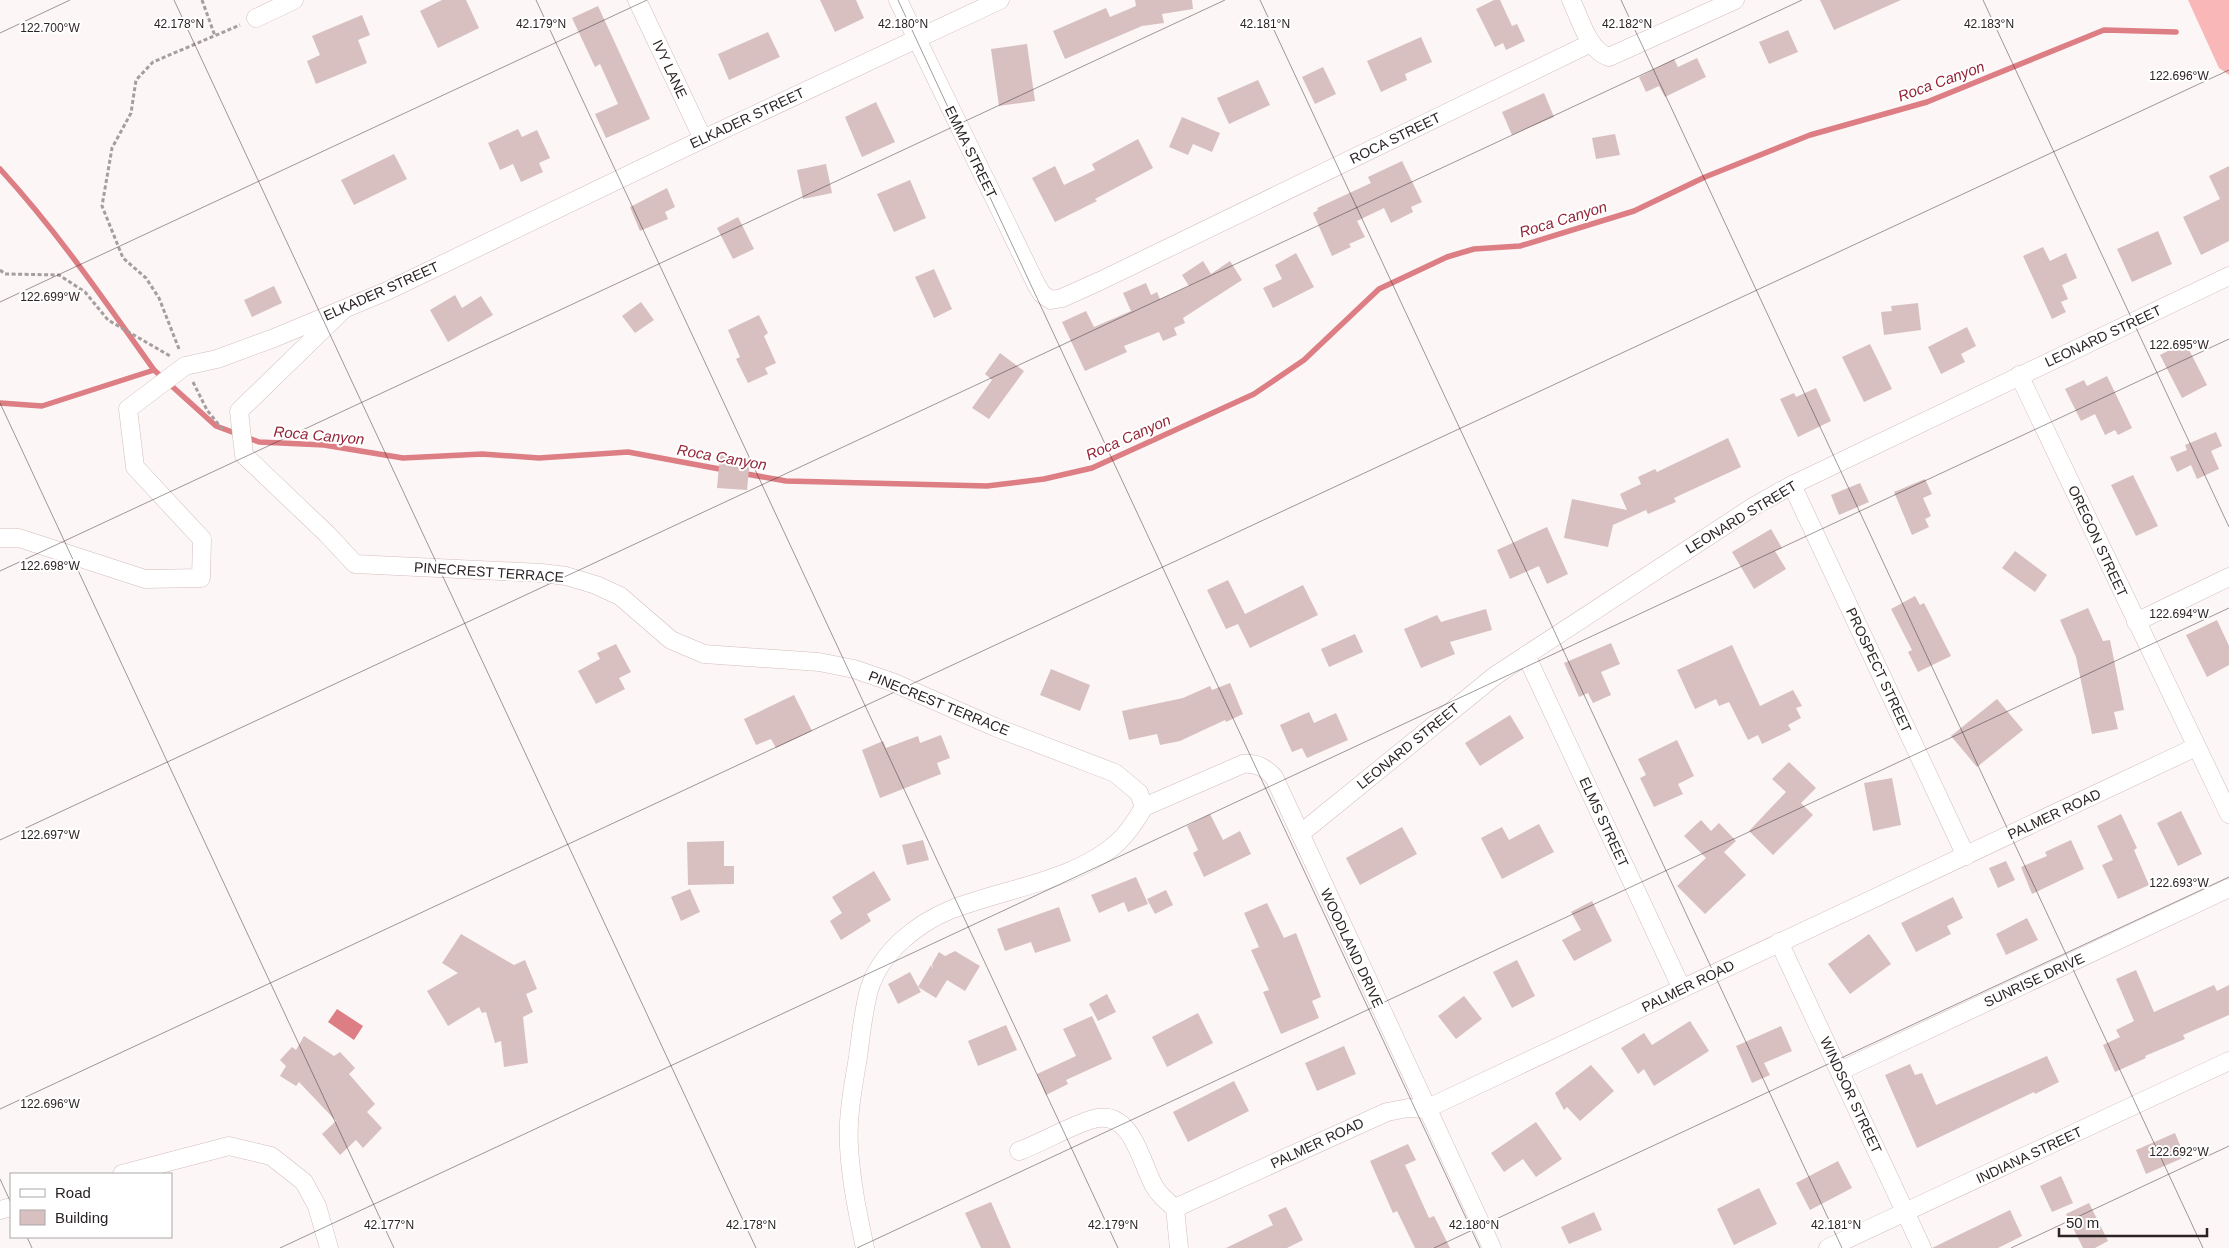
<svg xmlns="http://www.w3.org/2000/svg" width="2229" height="1248" font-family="Helvetica,sans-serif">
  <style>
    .green { fill: #f9b7b8 }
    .water { fill: #dc7e83 }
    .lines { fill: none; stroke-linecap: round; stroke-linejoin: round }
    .stream { stroke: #dc7e83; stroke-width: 5.5 }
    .building { fill: #d8c0c1 }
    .minor-casing { stroke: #d5bdbd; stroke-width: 19 }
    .path { stroke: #a59e9e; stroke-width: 3; stroke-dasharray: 4 2.5; stroke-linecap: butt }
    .minor { stroke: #fff; stroke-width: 18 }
    .ticks { fill: none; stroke: #2c2324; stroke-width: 1; stroke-opacity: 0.45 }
    .labels { text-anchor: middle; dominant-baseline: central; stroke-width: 4; stroke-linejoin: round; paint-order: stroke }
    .street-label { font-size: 14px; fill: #2c2324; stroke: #fff }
    .water-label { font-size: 15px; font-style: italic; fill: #942436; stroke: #fff }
    .ticks-label { font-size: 12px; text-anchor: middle; fill: #2c2324; stroke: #fff; stroke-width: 4; stroke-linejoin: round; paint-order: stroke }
  </style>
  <rect width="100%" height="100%" fill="#fcf6f6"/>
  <!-- green -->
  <path class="green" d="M2188,0h41v75l-10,-7z"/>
  <!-- water -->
  <path class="water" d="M337,1009l26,17 -9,14 -26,-18z"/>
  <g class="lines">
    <!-- stream -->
    <g class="stream">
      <path d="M0,169c57,62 105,132 154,201"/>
      <path d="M0,403l42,3 112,-36 62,56 43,16 65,3 79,13 79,-4 57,4 89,-6 97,18"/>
      <path d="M741,473l45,8 201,5 57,-7 48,-11 162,-74 50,-34 75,-71 68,-32 27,-8 46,-3 114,-35 71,-34 105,-42 117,-33 177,-72 72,2"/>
    </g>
  </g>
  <!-- building -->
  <g class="building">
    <path d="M442,0h24l13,28 -41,20 -18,-37z"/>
    <path d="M820,0h36l8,18 -29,14z"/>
    <path d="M1135,0h57l1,9 -31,5 2,9 -22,3 -77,33 -12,-28 53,-23 4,9 26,-11z"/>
    <path d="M1494,0h6l12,26 5,-2 8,17 -19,9 -3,-7 -8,4 -19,-38z"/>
    <path d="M1820,0h81l-67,30z"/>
    <path d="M598,6l52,113 -44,19 -11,-24 23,-10 -18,-40 -5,3 -23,-49z"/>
    <path d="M362,15l8,20 -12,5 9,23 -51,21 -9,-23 13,-6 -8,-19z"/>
    <path d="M1788,30l10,22 -29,12 -10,-22z"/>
    <path d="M768,32l12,25 -51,23 -11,-26z"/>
    <path d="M1421,37l11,25 -27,12 2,6 -26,12 -14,-31z"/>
    <path d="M1027,44l8,57 -36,5 -8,-57z"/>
    <path d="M1697,58l9,19 -41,20 -6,-11 -13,6 -7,-15 35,-18 4,8z"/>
    <path d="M1323,67l13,27 -21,10 -13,-27z"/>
    <path d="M1258,80l12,25 -41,19 -12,-26z"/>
    <path d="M1544,93l10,24 -42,18 -10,-23z"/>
    <path d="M876,102l19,40 -33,15 -17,-40z"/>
    <path d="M1182,117l38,16 -8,19 -19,-8 -5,11 -19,-8z"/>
    <path d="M518,129l4,8 15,-7 13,28 -11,5 4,9 -22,10 -8,-18 -13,6 -12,-27z"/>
    <path d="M1615,134l5,21 -24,4 -4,-21z"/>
    <path d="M1138,139l15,29 -58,31 2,2 -42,21 -23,-44 23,-12 9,19 31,-15 -3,-6z"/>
    <path d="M394,154l13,25 -53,26 -13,-25z"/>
    <path d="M1402,161l20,41 -11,5 2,5 -22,11 -7,-15 -27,13 8,16 -16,7 2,3 -19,9 -19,-43 5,-3 -1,-2 54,-25 -3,-6z"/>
    <path d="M826,164l6,29 -29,6 -6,-29z"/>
    <path d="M2229,166v75l-28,14 -18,-38 37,-18 -11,-23z"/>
    <path d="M910,180l16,38 -32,14 -17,-38z"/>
    <path d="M667,188l8,19 -10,5 3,7 -28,12 -10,-24z"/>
    <path d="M738,217l16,32 -21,10 -16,-31z"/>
    <path d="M2158,231l14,33 -40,18 -15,-33z"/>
    <path d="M2043,247l7,14 16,-8 11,25 -15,7 6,14 -7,3 5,10 -14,7 -29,-63z"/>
    <path d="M1296,253l18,34 -41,21 -10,-20 19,-9 -7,-14z"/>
    <path d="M1203,261l8,13 19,-13 12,19 -59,38 2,5 -11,5 3,7 -14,6 -4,-9 -35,14 3,6 -42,19 -23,-49 24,-11 8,16 37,-16 -8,-18 23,-10 5,12 6,-3 3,7 29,-13 -7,-11z"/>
    <path d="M934,269l18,40 -18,9 -19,-41z"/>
    <path d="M274,286l8,17 -30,14 -8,-17z"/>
    <path d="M455,295l7,13 19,-12 12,19 -45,27 -18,-32z"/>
    <path d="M641,302l13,18 -19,13 -13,-17z"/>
    <path d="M1918,303l3,27 -37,5 -3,-23 11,-1 -1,-5z"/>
    <path d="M759,315l9,18 -4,3 12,27 -11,5 3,6 -20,9 -12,-24 4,-2 -12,-27z"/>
    <path d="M1967,327l9,19 -15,8 4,8 -24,12 -13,-27z"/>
    <path d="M2185,342l22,43 -25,13 -22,-43z"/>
    <path d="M1870,344l22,45 -28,13 -22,-45z"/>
    <path d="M1000,353l24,18 -35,48 -17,-11 20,-28 -7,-6z"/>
    <path d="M2107,376l25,52 -14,7 -3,-5 -10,5 -10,-21 -14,7 -16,-32 19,-9 3,6z"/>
    <path d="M1816,388l15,33 -33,16 -18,-38 14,-6 2,4z"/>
    <path d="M2216,432l6,14 -11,5 8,18 -22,10 -6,-14 -14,7 -7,-15 17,-7 -2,-5z"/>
    <path d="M1728,438l13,29 -67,31 2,4 -28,12 -2,-4 -33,15 -5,22 -44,-9 8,-39 55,11 -7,-16 21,-10 -3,-7 17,-8 2,3z"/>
    <path d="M720,455l30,3 -3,32 -30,-2z"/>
    <path d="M2133,475l25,51 -22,10 -25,-51z"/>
    <path d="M1925,479l7,15 -9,4 8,18 -6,3 4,8 -17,8 -18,-43z"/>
    <path d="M1860,483l9,19 -30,13 -8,-20z"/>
    <path d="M1547,527l21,47 -21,10 -8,-18 -29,13 -13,-29z"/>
    <path d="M1771,529l11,19 -7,3 11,18 -32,20 -22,-37z"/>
    <path d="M2015,551l32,24 -12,17 -33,-24z"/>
    <path d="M1228,580l17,34 58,-29 15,30 -68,33 -12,-24 -12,5 -19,-39z"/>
    <path d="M1915,596l5,9 4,-2 27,53 -33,16 -10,-20 4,-2 -21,-41z"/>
    <path d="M2088,608l15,33 7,-1 14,70 -10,2 4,17 -26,5 -16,-77 -16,-37z"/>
    <path d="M1486,609l6,21 -42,12 5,12 -34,14 -17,-39 33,-14 4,7z"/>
    <path d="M2217,620l12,26v19l-22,12 -21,-42z"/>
    <path d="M1355,634l8,18 -34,15 -8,-18z"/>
    <path d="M1611,643l9,21 -19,8 10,23 -18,8 -5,-10 -9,4 -15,-34z"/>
    <path d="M616,644l15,28 -12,6 6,11 -29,15 -18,-33 22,-12 -3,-6z"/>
    <path d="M1732,645l28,61 33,-16 9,16 -6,2 5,10 -13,7 3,5 -29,14 -4,-9 -10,5 -19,-38 -10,4 -3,-7 -21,10 -18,-39z"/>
    <path d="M1051,669l39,16 -10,26 -40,-16z"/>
    <path d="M1230,683l13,31 -17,8 -1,-2 -45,21 -20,4 -3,-11 -28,6 -7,-29 61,-13 27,-12 2,4z"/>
    <path d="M794,695l18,36 -36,17 -5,-9 -15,6 -12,-26z"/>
    <path d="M1997,699l26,31 -46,37 -26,-31z"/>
    <path d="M1309,712l5,11 22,-10 12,27 -41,18 -5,-10 -10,4 -12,-27z"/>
    <path d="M1510,715l14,23 -44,28 -15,-23z"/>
    <path d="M941,735l9,23 -13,5 4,11 -61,24 -18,-48 21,-9 3,7 32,-12 2,7z"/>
    <path d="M1677,740l17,36 -16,8 5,10 -29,13 -14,-29 6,-3 -8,-16z"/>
    <path d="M1789,762l27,26 -15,15 12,12 -40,40 -24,-24 37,-39 -14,-13z"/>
    <path d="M1892,778l9,47 -28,6 -9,-48z"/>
    <path d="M2181,811l21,43 -24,12 -21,-43z"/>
    <path d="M1210,814l13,26 17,-9 11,23 -47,23 -11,-24 5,-3 -11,-24z"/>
    <path d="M2121,814l16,34 -3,2 15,35 -31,14 -16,-34 11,-5 -16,-34z"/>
    <path d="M1701,820l10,11 8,-8 17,18 -12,11 22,23 -41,39 -28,-28 29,-28 -22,-22z"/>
    <path d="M1539,824l15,28 -52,27 -21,-41 21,-11 7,13z"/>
    <path d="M1402,827l15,27 -57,31 -14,-27z"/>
    <path d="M923,840l6,20 -22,5 -5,-20z"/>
    <path d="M2071,840l13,29 -52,25 -11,-27 26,-11 -2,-4z"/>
    <path d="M724,841v25h10v18l-46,1 -1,-43z"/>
    <path d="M2006,861l9,19 -17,8 -9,-20z"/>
    <path d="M874,871l17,29 -24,14 4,7 -30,19 -11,-19 12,-8 -10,-16z"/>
    <path d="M1136,877l12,27 -20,8 -4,-10 -25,11 -8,-18z"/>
    <path d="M690,889l10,23 -19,9 -10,-24z"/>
    <path d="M1166,890l7,15 -18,9 -8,-15z"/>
    <path d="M1953,897l10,21 -16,8 4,8 -35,18 -15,-29z"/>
    <path d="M1592,901l20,40 -38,20 -12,-21 19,-10 -10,-18z"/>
    <path d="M1267,903l17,35 12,-5 25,64 -9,4 7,17 -38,16 -18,-42 6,-2 -18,-40 8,-3 -15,-34z"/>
    <path d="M1059,907l12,34 -36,12 -4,-11 -26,9 -8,-22z"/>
    <path d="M2027,918l11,22 -32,15 -10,-21z"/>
    <path d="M461,934l53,31 11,-5 12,29 -11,5 7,18 -10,5 5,46 -24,4 -3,-26 -6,2 -9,-31 -4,1 -3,-6 -31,19 -21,-35 31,-18 -16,-10z"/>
    <path d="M1869,934l22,30 -41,30 -22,-30z"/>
    <path d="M955,951l25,15 -15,25 -18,-11 -11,18 -18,-11 3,5 -23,12 -10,-20 22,-12 8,15 13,-22 2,4 -1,-5 7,-12 6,4z"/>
    <path d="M1517,960l18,36 -23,12 -19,-36z"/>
    <path d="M2136,970l18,42 60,-27 3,6 12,-6v30l-46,20 2,4 -40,17 1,2 -31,14 -12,-27 17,-8 -4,-7 18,-9 -18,-42z"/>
    <path d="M1107,994l9,18 -18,9 -9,-17z"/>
    <path d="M1464,996l18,23 -26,20 -18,-23z"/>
    <path d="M1198,1013l15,30 -46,24 -15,-30z"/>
    <path d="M1092,1016l20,43 -46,21 2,4 -22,11 -9,-21 39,-18 -13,-27z"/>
    <path d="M1690,1021l19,30 -55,35 -10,-17 -6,5 -17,-26 23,-15 8,12z"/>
    <path d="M1006,1025l11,25 -39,16 -10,-25z"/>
    <path d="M1781,1026l11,25 -28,12 6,12 -18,8 -16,-37z"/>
    <path d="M304,1036l30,20 6,-4 15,16 -6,6 26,30 -8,8 15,16 -19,20 -7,-8 -16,15 -18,-21 14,-13 -37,-39 -3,4 -16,-10 6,-10 -6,-6 12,-13 4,3z"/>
    <path d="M1344,1046l12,28 -39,17 -12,-28z"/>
    <path d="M2047,1056l12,26 -24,12 -1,-2 -117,56 -32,-73 25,-11 5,11 7,-2 14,32z"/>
    <path d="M1591,1065l23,26 -34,30 -13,-14 -3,3 -9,-17z"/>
    <path d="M1234,1081l15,30 -61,31 -15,-30z"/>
    <path d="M1536,1122l26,37 -26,18 -13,-18 -19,13 -13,-19z"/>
    <path d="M2175,1133l10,24 -39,17 -10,-24z"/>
    <path d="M1408,1144l8,16 -11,5 24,53 5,-2 16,32h-35l-18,-37 -4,2 -23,-52z"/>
    <path d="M1838,1161l14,27 -42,22 -14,-27z"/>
    <path d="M2061,1176l12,27 -21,9 -12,-26z"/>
    <path d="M1759,1188l18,36 -43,21 -17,-36z"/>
    <path d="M991,1202l20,46h-30l-16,-35z"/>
    <path d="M2089,1203l19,38 -13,7h-12l-17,-34z"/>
    <path d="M1286,1207l17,33 -16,8h-61l47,-23 -5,-10z"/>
    <path d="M2010,1210l12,26 -24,12h-66z"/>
    <path d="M1594,1212l8,18 -33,14 -8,-17z"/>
  </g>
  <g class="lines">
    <!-- minor casing -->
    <g class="minor-casing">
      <g id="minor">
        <path d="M637,0l66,139"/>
        <path d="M898,0l138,284 6,10 9,6 11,-2 38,-17 491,-238"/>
        <path d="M1571,0c9,18 17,51 38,57l126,-57"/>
        <path d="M256,18l38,-18"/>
        <path d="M344,309l-105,102 5,44 83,79 28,30 187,9 24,3 30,9 24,11 51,44 33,14 115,8 35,7 38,13 103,45 120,46 24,20 5,14c-7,12 -16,26 -27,36 -42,38 -115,46 -167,67 -34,14 -70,43 -81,80 -6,22 -8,45 -11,67 -5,30 -11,60 -9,90 2,35 9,68 16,101"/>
        <path d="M2019,375l210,439"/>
        <path d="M1792,485l174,371"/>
        <path d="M0,538h19l126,41 56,-1 1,-39 -67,-72 -7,-58 57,-43 32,-7 57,-21 113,-47 316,-152 297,-139"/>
        <path d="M2136,622l93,-45"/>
        <path d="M1526,655l156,334"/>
        <path d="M1144,807l99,-43c14,-1 21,3 31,13l218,471"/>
        <path d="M1300,834l196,-159 260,-170 36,-20 437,-209"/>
        <path d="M1779,942l143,306"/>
        <path d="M1840,1071l389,-183"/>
        <path d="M1019,1151c24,-9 47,-23 71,-31 41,-14 49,38 64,66 5,9 12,15 21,22"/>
        <path d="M122,1174l107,-28 42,10 33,26 13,24 12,42"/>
        <path d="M1175,1208l212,-96 21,-4 18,1 770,-362"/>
        <path d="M1175,1208l4,40"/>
        <path d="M0,1210l11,-3"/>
        <path d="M1828,1248l401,-187"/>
      </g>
    </g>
    <!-- path -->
    <g class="path">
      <path d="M202,0l13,36"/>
      <path d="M0,270l5,4 54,1 26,17 23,28 62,36"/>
      <path d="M179,349l-20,-51 -13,-20 -23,-20 -21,-52 10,-58 19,-35 5,-33 17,-18 87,-37"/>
      <path d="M193,382l14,28 16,20"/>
    </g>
    <!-- minor -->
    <use href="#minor" class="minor"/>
  </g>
  <!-- ticks -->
  <path class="ticks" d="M174,0l582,1248M536,0l582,1248M898,0l582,1248M1260,0l582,1248M1621,0l582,1248M1983,0l246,527M0,33l70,-33M0,302l647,-302M0,403l394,845M0,571l1225,-571M0,840l1802,-840M0,1109l2229,-1039M0,1179l11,24M27,1237l5,11M280,1248l1949,-909M857,1248l1372,-640M1434,1248l795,-371M2011,1248l218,-102"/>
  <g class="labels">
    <!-- street labels -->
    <g class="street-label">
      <text transform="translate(670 69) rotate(65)">IVY LANE</text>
      <text transform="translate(747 118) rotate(-25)">ELKADER STREET</text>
      <text transform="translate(1395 138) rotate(-26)">ROCA STREET</text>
      <text transform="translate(971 152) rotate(64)">EMMA STREET</text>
      <text transform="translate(381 291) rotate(-24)">ELKADER STREET</text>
      <text transform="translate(2103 336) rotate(-25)">LEONARD STREET</text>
      <text transform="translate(1741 517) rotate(-31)">LEONARD STREET</text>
      <text transform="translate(2098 541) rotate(65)">OREGON STREET</text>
      <text transform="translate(489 572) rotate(4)">PINECREST TERRACE</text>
      <text transform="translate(1879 670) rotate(65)">PROSPECT STREET</text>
      <text transform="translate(939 703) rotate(22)">PINECREST TERRACE</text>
      <text transform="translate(1408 746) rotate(-39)">LEONARD STREET</text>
      <text transform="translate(2054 814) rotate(-25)">PALMER ROAD</text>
      <text transform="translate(1604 822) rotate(65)">ELMS STREET</text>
      <text transform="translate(1352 948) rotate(65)">WOODLAND DRIVE</text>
      <text transform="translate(2034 980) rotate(-25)">SUNRISE DRIVE</text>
      <text transform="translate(1688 986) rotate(-26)">PALMER ROAD</text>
      <text transform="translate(1851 1095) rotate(65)">WINDSOR STREET</text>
      <text transform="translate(1317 1143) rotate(-25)">PALMER ROAD</text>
      <text transform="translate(2029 1155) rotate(-25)">INDIANA STREET</text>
    </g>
    <!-- water labels -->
    <g class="water-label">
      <text transform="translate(1941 81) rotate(-20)">Roca Canyon</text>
      <text transform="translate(1563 219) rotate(-17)">Roca Canyon</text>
      <text transform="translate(319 435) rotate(5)">Roca Canyon</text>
      <text transform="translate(1128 437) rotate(-24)">Roca Canyon</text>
      <text transform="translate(722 457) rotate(10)">Roca Canyon</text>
    </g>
  </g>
  <g class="ticks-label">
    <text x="179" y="28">42.178°N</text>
    <text x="541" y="28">42.179°N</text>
    <text x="903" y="28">42.180°N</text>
    <text x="1265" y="28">42.181°N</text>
    <text x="1627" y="28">42.182°N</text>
    <text x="1989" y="28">42.183°N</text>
    <text x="50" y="32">122.700°W</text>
    <text x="2179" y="80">122.696°W</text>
    <text x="50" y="301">122.699°W</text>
    <text x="2179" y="349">122.695°W</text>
    <text x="50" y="570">122.698°W</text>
    <text x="2179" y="618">122.694°W</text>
    <text x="50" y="839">122.697°W</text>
    <text x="2179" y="887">122.693°W</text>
    <text x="50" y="1108">122.696°W</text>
    <text x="2179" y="1156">122.692°W</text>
    <text x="389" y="1229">42.177°N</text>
    <text x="751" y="1229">42.178°N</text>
    <text x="1113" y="1229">42.179°N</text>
    <text x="1474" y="1229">42.180°N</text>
    <text x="1836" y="1229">42.181°N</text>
  </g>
  <!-- legend -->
  <rect x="10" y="1173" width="162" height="65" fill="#ffffff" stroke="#aba7a7"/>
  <rect x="20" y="1189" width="25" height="8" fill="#ffffff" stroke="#aba7a7"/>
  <text x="55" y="1198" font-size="15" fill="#2c2324">Road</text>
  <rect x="20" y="1210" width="25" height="15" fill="#d8c0c1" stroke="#aba7a7"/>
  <text x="55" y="1223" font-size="15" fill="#2c2324">Building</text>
  <!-- scale -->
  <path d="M2059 1228v8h148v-8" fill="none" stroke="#2c2324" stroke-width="2.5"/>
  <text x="2066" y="1228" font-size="15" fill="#2c2324" stroke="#ffffff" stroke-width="4" paint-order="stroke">50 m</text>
</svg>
